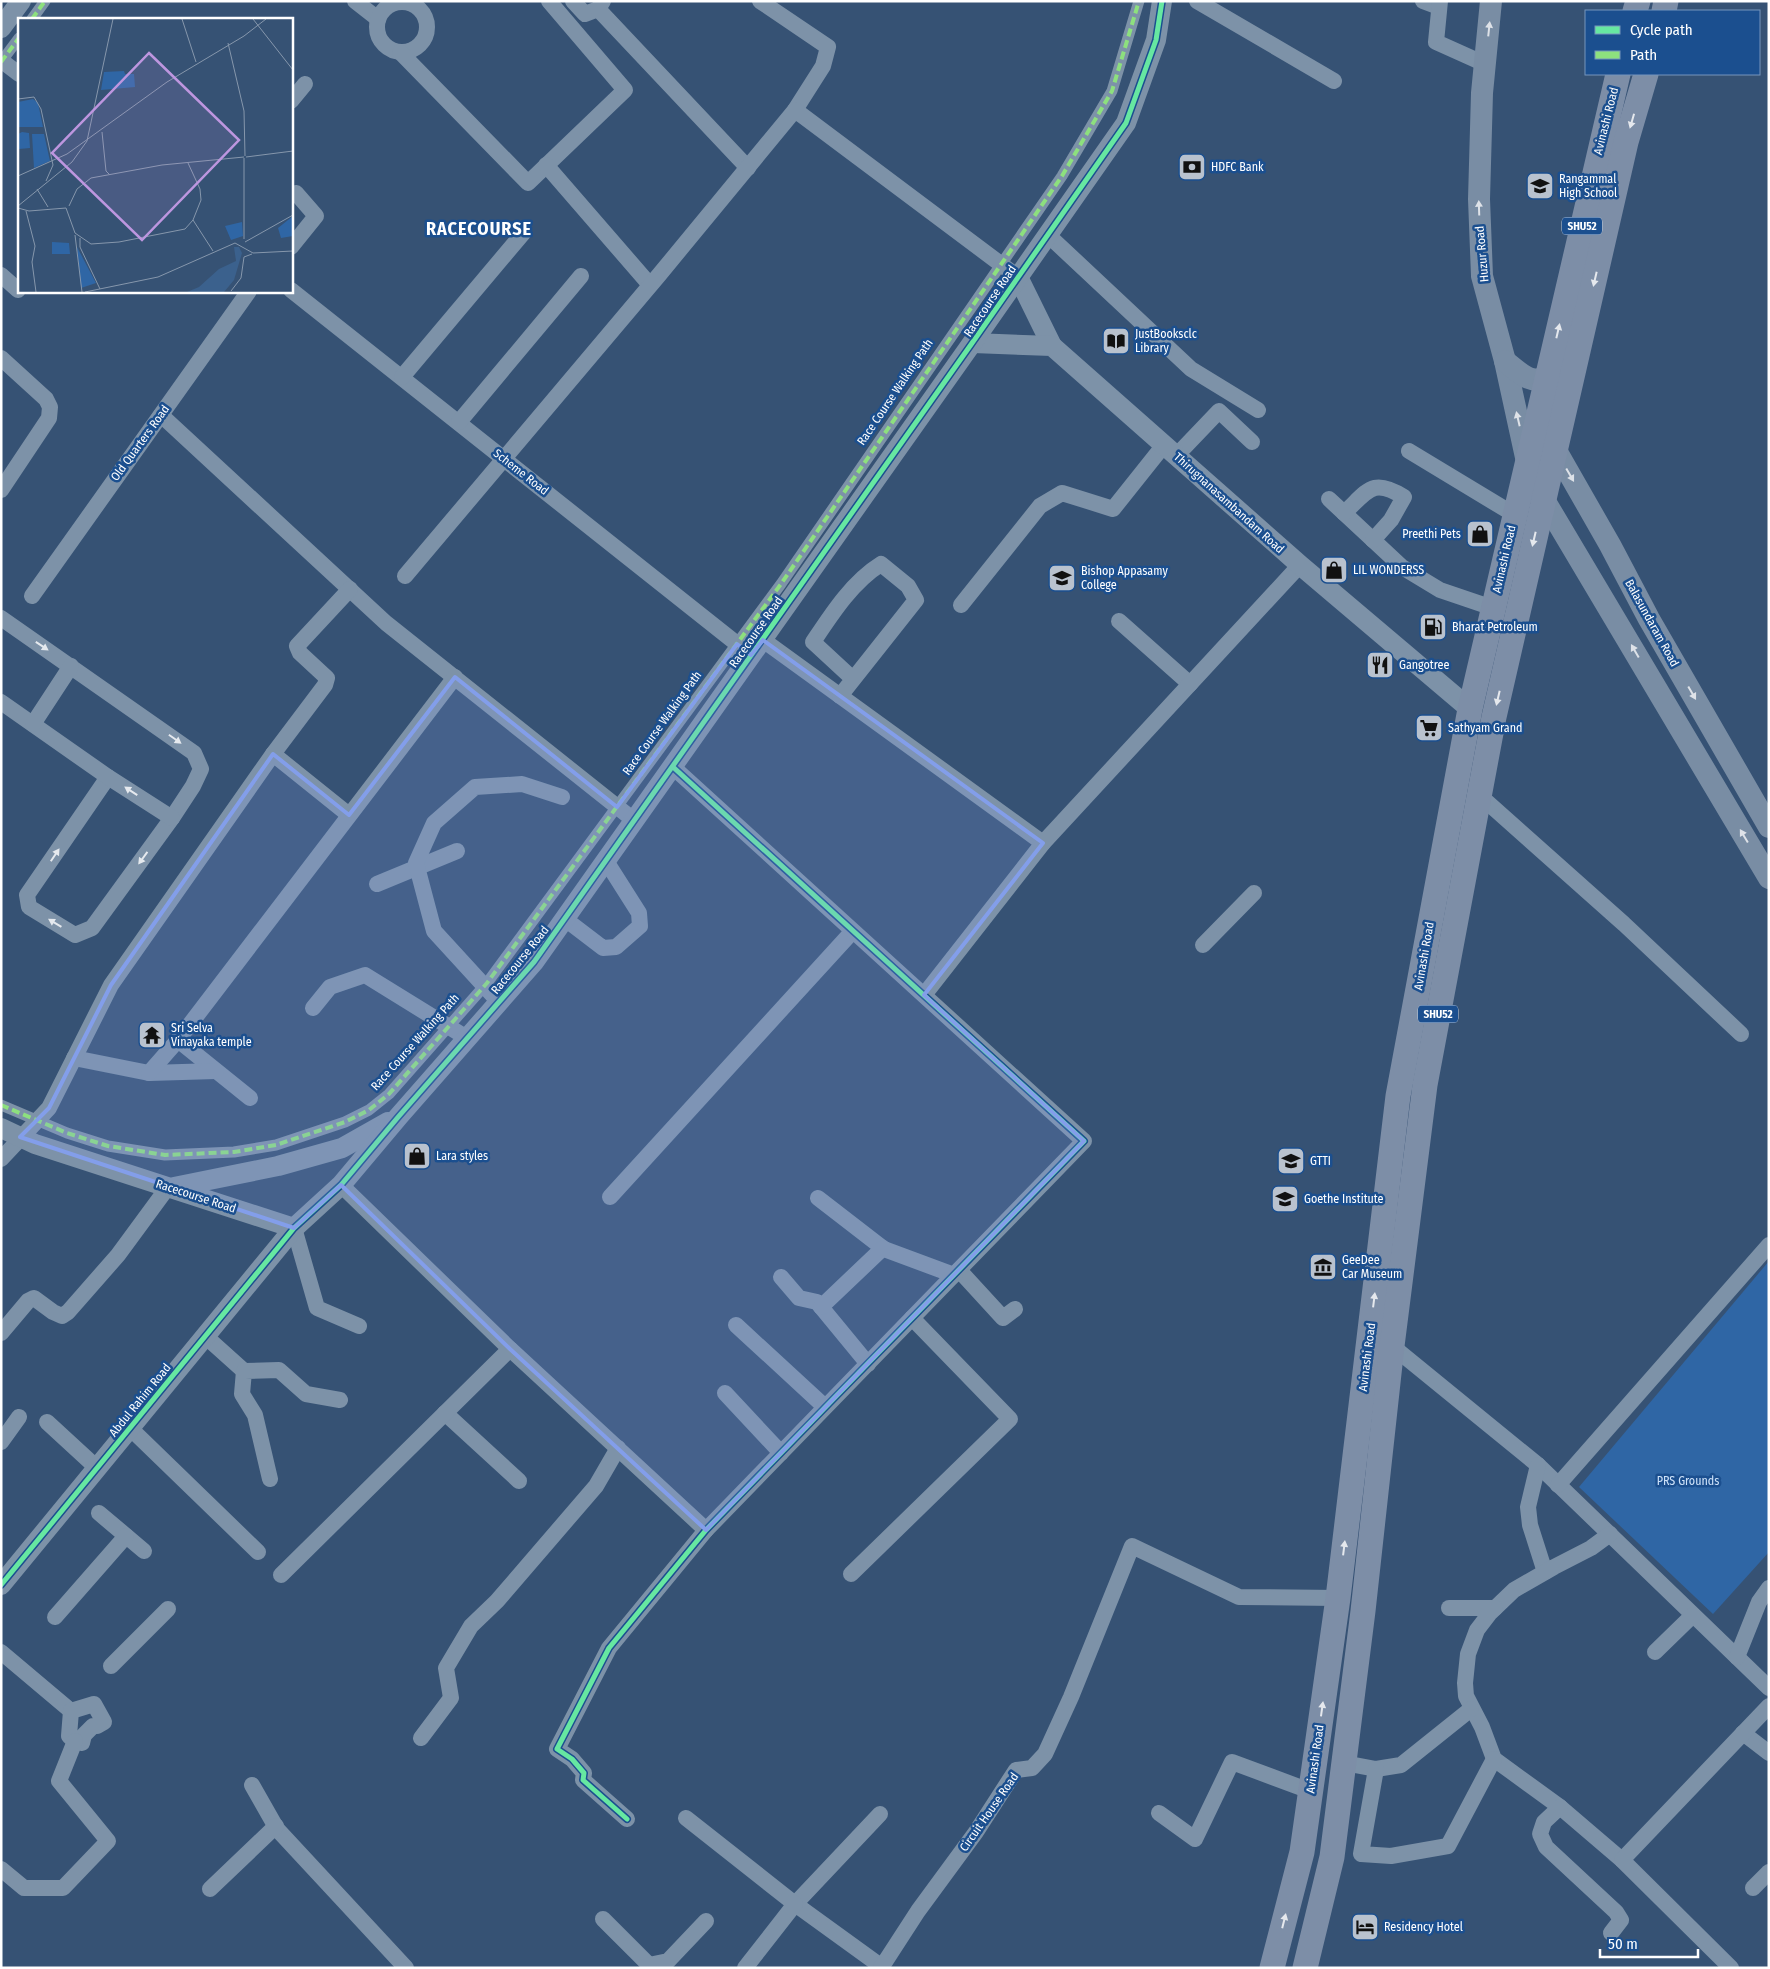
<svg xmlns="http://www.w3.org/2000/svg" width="1770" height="1969" font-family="'Fira Sans Condensed',sans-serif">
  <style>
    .green { fill: #2f66a5 }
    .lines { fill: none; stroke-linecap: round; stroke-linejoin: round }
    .pedestrian { stroke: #7d92a8; stroke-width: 11 }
    .minor { stroke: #7d92a8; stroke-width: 16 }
    .tertiary { stroke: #7d92a8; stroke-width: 20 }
    .secondary { stroke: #798da4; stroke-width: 22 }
    .primary { stroke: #7d8ea7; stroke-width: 25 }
    .quiet { stroke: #8de07e; stroke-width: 4; stroke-dasharray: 8 4; stroke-linecap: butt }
    .cycleway-casing { stroke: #1b4f8f; stroke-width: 8 }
    .cycleway { stroke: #66e7a1; stroke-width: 5 }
    .oneway { fill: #dee2e8 }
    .oneway2 { fill: #e5e8ed }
    .oneway3 { fill: #e5e9ee }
    .marked { fill: #839eea; fill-opacity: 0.2; stroke: #839eea; stroke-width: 4; stroke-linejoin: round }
    .labels { text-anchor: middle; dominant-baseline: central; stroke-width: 5; stroke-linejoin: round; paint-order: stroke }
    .shield { fill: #1b4f8f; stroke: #bbcadd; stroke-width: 1 }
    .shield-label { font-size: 11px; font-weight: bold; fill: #fff }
    .street-label { font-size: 12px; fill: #fff; stroke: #1b4f8f }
    .poi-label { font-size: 12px; fill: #fff; stroke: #1b4f8f; text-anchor: start }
    .park-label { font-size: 12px; fill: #cfe3fa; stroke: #1b4f8f }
    .district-label { font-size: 18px; font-weight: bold; letter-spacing: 1px; fill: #fff; stroke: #1b4f8f }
    .inset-road { fill: none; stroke: #8697ac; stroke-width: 1 }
    .view { fill: #bd96df; fill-opacity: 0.15; stroke: #bd96df; stroke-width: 2.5 }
    .inset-edge { fill: none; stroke: #fff; stroke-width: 2.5 }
  </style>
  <rect width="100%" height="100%" fill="#365274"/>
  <!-- green -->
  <path class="green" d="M1769,1261v291l-56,62 -134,-127z"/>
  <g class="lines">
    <!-- pedestrian -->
    <g class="pedestrian">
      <path d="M32,19l13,-18"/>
      <path d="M1,62l18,-24"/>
      <path d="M1,1105l66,28 41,13 57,9 69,-3 42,-7 69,-23 24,-12 20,-16 98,-111 294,-399 281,-408 50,-85 27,-90"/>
    </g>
    <!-- minor -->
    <g class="minor">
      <path d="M355,1l23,18"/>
      <path d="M573,1l12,13 13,-5 5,-8"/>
      <path d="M760,1l68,46 -5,19 -28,44"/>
      <path d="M1197,1l137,80"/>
      <path d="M1423,1l16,6"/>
      <path d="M1440,1l-4,41 49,22"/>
      <circle cx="402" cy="27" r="25"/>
      <path d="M598,9l150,159"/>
      <path d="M400,52l128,131 97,-93 -76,-89"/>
      <path d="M2,61l17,13"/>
      <path d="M291,101l14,-17"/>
      <path d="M546,165l104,120"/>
      <path d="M1048,235l143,134 67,41"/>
      <path d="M291,247l25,-31 -20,-23"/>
      <path d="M1,275l17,15"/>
      <path d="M291,290l460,365"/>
      <path d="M1,358l45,41 4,8 -1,11 -48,72"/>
      <path d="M402,377l122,-145"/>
      <path d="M161,415l225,208 249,198"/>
      <path d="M459,422l122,-146"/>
      <path d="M1409,451l106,64"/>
      <path d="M1176,456l43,-45 33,31"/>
      <path d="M1329,499l73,68 38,23 53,18"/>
      <path d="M1344,513c24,-22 28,-36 60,-16l-13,23 -18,20"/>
      <path d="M405,576l254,-301 136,-165 223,167"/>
      <path d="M32,596l217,-305"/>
      <path d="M961,605l79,-99 22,-13 51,16 51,-64"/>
      <path d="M1,618l193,135 7,16 -8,17 -21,32 -80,110 -17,7 -46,-28 -2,-12 81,-118"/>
      <path d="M1119,621l71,63"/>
      <path d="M763,640l280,203"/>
      <path d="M840,696l76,-96 -8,-14 -27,-22c-29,18 -50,51 -68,78l40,37"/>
      <path d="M1,702l107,75 64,41"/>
      <path d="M33,724l38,-58"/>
      <path d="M273,754l76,61"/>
      <path d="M1478,794l146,130 117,110"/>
      <path d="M377,884l80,-33"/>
      <path d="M565,919l38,29 13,-1 24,-21 -1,-13 -33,-52"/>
      <path d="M1203,945l51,-52"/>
      <path d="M924,995l119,-152 257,-278"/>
      <path d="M499,1002l-65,-71 -18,-68 18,-40 41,-36 47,-3 40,13"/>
      <path d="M313,1008l17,-21 35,-12 102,63"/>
      <path d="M178,1040l72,58"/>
      <path d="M74,1058l75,15 67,-2"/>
      <path d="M149,1073l29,-33 277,-363"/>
      <path d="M1,1159l48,-51 62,-123 162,-231 52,-69 2,-7 -27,-25 -3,-7 53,-57"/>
      <path d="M341,1185l169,164 196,181"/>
      <path d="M610,1197l242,-265"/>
      <path d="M818,1198l66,51 70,26"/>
      <path d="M294,1228l23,80 42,18"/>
      <path d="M959,1270l44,48 12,-9"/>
      <path d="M781,1277l18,21 18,4 51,62"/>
      <path d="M821,1307l62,-59"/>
      <path d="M736,1325l89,82"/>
      <path d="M1,1333l27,-32 6,-3 19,14 9,4 6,-4 50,-57 50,-68"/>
      <path d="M205,1336l39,35"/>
      <path d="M1392,1346l146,119 231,223"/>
      <path d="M725,1393l56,60"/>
      <path d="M445,1413l74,68"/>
      <path d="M47,1422l50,46"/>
      <path d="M130,1428l128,124"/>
      <path d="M1,1442l18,-25"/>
      <path d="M1538,1465l-10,42 2,18 15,47"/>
      <path d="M270,1479l-15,-64 -13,-21 2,-23 35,-1 27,24 34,6"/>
      <path d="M1558,1485l211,-240"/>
      <path d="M99,1513l45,38"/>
      <path d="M1610,1534l-19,14 -37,19 -40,23 -24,23 -13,17 -9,24 -3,29 1,13 16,31 12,32 66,48 62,53"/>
      <path d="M851,1574l159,-155 -98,-101"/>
      <path d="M281,1575l229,-226"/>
      <path d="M1449,1608h46"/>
      <path d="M55,1617l71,-81"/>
      <path d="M1,1652l70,59"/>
      <path d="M1655,1652l38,-37"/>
      <path d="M1737,1657l22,-55 10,-14"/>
      <path d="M111,1666l57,-57"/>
      <path d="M94,1704l10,18 -7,4h-4l-9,9 -2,8 -7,-2 -6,-5 2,-25z"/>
      <path d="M1743,1733l26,20"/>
      <path d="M421,1738l30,-40 -5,-30 25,-42 26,-25 99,-115 22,-38"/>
      <path d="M1344,1763l32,6 25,-4 70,-56"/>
      <path d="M1376,1769l-15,85 30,2 57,-10 46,-87"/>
      <path d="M252,1785l25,44 129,139"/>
      <path d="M1560,1807l-16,15 -4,12 6,13 70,65 5,8 -10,13"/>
      <path d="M1159,1813l36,26 37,-77 78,29"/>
      <path d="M880,1814l-85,90 87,63"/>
      <path d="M686,1818l109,86 -50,64"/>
      <path d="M627,1819l-44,-39 1,-7 -12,-14 -15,-10 52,-101 97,-118 378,-389 -411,-374"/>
      <path d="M1,1869l23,19h39l45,-47 -49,-60 16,-40"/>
      <path d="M1753,1888l16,-16"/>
      <path d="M210,1889l66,-63"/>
      <path d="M603,1919l46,46 19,-4 38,-40"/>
      <path d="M881,1968l37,-57 58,-79 40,-62 16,-2 13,-14 26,-57 61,-151 107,51 99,1"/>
      <path d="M1731,1968l-109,-108 147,-154"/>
    </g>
    <!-- tertiary -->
    <g class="tertiary">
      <path d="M1,28l20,-27"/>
      <path d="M1018,277l34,69"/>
      <path d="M973,343l79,3 248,219 170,144"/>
      <path d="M1,1128l34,16 259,84"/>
      <path d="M174,1187l104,-21 64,-18 46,-26"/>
      <path d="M1,1585l293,-357 47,-43 58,-69 135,-154 436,-616 156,-223 30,-83 6,-39"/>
    </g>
    <!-- secondary -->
    <g class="secondary">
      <path d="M1491,1l-9,92 -3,106 3,77 23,85 22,101 16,36 226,380"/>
      <path d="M1505,361c23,19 27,25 56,10"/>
      <path d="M1550,440l60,105 39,74 120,208"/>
    </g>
    <!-- primary -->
    <g class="primary">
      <path d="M1635,11l3,-10"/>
      <path d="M1664,11l2,-10"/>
      <path d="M1272,1968l30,-116 36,-254 60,-502 72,-387 148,-635"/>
      <path d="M1305,1968l27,-111 31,-246 29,-265 33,-261 69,-368 132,-575 20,-68"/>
    </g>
    <!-- quiet -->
    <g class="quiet">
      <path d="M32,19l13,-18"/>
      <path d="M1,62l18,-24"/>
      <path d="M1,1105l66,28 41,13 57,9 69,-3 42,-7 69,-23 24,-12 20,-16 98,-111 294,-399 281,-408 50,-85 27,-90"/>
    </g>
    <!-- cycleway casing -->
    <g class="cycleway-casing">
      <g id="cycleway">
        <path d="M1,1585l293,-357 47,-43 58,-69 135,-154 436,-616 156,-223 30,-83 6,-39"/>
        <path d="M627,1819l-44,-39 1,-7 -12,-14 -15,-10 52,-101 97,-118 378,-389 -411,-374"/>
      </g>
    </g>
    <!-- cycleway -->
    <use href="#cycleway" class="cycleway"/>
  </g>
  <!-- one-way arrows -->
  <defs><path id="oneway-solid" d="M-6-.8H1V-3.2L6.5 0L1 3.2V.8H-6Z" transform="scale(1.25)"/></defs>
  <g class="oneway">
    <use href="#oneway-solid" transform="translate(1489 29) rotate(-84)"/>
    <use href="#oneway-solid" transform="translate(1479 208) rotate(-92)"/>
    <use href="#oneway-solid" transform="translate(1518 419) rotate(-103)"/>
    <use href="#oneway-solid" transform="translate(1570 475) rotate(60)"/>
    <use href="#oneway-solid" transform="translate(1635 651) rotate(-120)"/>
    <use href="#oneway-solid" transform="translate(1692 693) rotate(60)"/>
    <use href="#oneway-solid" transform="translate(1744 836) rotate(-121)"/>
  </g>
  <g class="oneway2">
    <use href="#oneway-solid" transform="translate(1632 121) rotate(106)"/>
    <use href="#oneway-solid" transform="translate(1595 279) rotate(103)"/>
    <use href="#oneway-solid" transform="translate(1558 331) rotate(-77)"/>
    <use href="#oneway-solid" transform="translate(1534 539) rotate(103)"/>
    <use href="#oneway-solid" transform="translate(1498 698) rotate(103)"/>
    <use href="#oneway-solid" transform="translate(1374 1300) rotate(-83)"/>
    <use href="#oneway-solid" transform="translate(1344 1548) rotate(-83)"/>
    <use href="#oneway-solid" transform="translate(1322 1709) rotate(-82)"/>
    <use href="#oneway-solid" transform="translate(1284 1921) rotate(-76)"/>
  </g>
  <g class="oneway3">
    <use href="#oneway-solid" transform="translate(42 646) rotate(34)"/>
    <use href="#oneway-solid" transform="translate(175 739) rotate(35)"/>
    <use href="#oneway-solid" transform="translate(131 791) rotate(-147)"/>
    <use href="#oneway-solid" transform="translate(55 855) rotate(-56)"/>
    <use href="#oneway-solid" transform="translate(143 858) rotate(126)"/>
    <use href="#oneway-solid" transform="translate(55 923) rotate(-149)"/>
  </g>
  <!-- marked area -->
  <path class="marked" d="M763,640l280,203 -119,152 160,146 -378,389 -196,-181 -169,-164 -47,43 -274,-91 29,-29 62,-123 162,-231 76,61 106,-138 162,130 120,-163 14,11z"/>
  <!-- icons -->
  <defs>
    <g id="bank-square" transform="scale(1.4375)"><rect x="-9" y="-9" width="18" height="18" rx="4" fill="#b9c2ce" stroke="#1b4f8f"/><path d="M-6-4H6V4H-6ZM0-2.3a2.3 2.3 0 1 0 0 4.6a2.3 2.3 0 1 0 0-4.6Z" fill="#111"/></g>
    <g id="school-square" transform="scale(1.4375)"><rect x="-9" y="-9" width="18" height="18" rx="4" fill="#b9c2ce" stroke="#1b4f8f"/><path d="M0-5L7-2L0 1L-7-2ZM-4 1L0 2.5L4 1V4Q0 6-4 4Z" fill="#111"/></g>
    <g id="library-square" transform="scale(1.4375)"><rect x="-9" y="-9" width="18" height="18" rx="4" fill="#b9c2ce" stroke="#1b4f8f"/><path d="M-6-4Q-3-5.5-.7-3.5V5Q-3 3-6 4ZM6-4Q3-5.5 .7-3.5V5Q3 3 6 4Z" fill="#111"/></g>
    <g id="shop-square" transform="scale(1.4375)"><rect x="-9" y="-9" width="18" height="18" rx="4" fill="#b9c2ce" stroke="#1b4f8f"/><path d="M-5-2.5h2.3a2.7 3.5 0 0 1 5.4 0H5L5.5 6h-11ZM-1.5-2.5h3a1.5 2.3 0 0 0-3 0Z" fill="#111"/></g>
    <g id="university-square" transform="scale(1.4375)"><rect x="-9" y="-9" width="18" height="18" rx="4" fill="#b9c2ce" stroke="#1b4f8f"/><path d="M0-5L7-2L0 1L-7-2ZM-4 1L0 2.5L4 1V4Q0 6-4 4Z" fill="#111"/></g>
    <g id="fuel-square" transform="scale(1.4375)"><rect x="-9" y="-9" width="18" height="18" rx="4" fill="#b9c2ce" stroke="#1b4f8f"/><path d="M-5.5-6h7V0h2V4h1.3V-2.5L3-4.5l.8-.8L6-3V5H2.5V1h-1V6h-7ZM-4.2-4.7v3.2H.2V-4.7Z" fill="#111"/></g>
    <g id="restaurant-square" transform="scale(1.4375)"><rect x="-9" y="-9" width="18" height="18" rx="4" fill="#b9c2ce" stroke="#1b4f8f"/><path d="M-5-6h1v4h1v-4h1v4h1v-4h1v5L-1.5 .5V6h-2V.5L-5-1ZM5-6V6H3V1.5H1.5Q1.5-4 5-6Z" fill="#111"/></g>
    <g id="supermarket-square" transform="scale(1.4375)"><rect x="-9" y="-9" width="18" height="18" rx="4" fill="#b9c2ce" stroke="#1b4f8f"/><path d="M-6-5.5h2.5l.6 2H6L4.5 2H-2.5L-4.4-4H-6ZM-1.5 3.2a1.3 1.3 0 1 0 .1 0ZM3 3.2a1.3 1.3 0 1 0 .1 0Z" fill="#111"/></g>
    <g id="temple-square" transform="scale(1.4375)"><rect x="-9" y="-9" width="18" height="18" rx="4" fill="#b9c2ce" stroke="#1b4f8f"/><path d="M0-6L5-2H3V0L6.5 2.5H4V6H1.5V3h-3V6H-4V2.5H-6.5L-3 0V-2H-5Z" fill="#111"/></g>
    <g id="museum-square" transform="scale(1.4375)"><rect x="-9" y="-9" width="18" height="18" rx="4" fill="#b9c2ce" stroke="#1b4f8f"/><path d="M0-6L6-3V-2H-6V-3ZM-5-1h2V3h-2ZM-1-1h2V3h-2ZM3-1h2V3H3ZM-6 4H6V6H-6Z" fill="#111"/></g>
    <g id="hotel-square" transform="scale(1.4375)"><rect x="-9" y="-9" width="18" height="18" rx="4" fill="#b9c2ce" stroke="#1b4f8f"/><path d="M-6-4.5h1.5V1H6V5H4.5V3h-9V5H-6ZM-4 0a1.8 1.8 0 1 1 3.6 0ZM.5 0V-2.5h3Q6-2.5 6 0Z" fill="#111"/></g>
  </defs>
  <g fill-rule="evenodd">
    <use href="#bank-square" x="1192" y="167"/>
    <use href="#school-square" x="1540" y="186"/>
    <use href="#library-square" x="1116" y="341"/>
    <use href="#shop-square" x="1480" y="534"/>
    <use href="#shop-square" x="1334" y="570"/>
    <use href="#university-square" x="1062" y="578"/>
    <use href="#fuel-square" x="1433" y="627"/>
    <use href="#restaurant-square" x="1380" y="665"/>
    <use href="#supermarket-square" x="1429" y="728"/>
    <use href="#temple-square" x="152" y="1035"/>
    <use href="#shop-square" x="417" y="1156"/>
    <use href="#university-square" x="1291" y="1161"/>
    <use href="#university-square" x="1285" y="1199"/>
    <use href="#museum-square" x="1323" y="1267"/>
    <use href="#hotel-square" x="1365" y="1927"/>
  </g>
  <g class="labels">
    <!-- shield labels -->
    <g class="shield">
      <rect x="1562" y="217.5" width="40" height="17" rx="4"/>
      <rect x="1418" y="1005.5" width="40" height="17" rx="4"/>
    </g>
    <g class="shield-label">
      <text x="1582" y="226">SHU52</text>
      <text x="1438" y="1014">SHU52</text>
    </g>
    <!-- street labels -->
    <g class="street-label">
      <text transform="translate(1606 121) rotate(-76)">Avinashi Road</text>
      <text transform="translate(1482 254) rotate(-95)">Huzur Road</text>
      <text transform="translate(990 301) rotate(-56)">Racecourse Road</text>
      <text transform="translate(895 392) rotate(-56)">Race Course Walking Path</text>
      <text transform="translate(140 443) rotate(-54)">Old Quarters Road</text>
      <text transform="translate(521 472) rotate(38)">Scheme Road</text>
      <text transform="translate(1229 503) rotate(42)">Thirugnanasambandam Road</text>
      <text transform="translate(1504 559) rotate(-77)">Avinashi Road</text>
      <text transform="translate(1652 623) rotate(61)">Balasundaram Road</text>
      <text transform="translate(756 632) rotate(-55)">Racecourse Road</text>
      <text transform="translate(662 723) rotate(-54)">Race Course Walking Path</text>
      <text transform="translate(1424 956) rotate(-80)">Avinashi Road</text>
      <text transform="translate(520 960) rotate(-51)">Racecourse Road</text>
      <text transform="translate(415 1042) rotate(-48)">Race Course Walking Path</text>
      <text transform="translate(196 1196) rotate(18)">Racecourse Road</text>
      <text transform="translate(1367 1357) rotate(-83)">Avinashi Road</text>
      <text transform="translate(140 1400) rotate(-51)">Abdul Rahim Road</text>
      <text transform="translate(1315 1759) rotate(-82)">Avinashi Road</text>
      <text transform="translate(989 1812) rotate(-55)">Circuit House Road</text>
    </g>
    <!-- poi labels -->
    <g class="poi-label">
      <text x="1211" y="167">HDFC Bank</text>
      <text x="1559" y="179">Rangammal<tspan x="1559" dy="14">High School</tspan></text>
      <text x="1135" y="334">JustBooksclc<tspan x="1135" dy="14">Library</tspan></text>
      <text x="1461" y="534" text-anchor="end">Preethi Pets</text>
      <text x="1353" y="570">LIL WONDERSS</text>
      <text x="1081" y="571">Bishop Appasamy<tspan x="1081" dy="14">College</tspan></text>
      <text x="1452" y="627">Bharat Petroleum</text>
      <text x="1399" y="665">Gangotree</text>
      <text x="1448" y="728">Sathyam Grand</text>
      <text x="171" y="1028">Sri Selva<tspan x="171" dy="14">Vinayaka temple</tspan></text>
      <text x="436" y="1156">Lara styles</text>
      <text x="1310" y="1161">GTTI</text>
      <text x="1304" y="1199">Goethe Institute</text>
      <text x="1342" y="1260">GeeDee<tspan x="1342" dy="14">Car Museum</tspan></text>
      <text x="1384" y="1927">Residency Hotel</text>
    </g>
    <!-- park labels -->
    <g class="park-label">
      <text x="1688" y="1481">PRS Grounds</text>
    </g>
    <!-- district labels -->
    <g class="district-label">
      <text x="479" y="229">RACECOURSE</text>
    </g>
  </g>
  <!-- overview -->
  <g transform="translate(18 18)">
    <rect width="275" height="275" fill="#365274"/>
    <path d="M106,53l1,3h9l1,13 -34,3 3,-18zM15,81l5,4 5,24h-24l-1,-25zM4,114l7,1 1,15 -11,1 -1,-15zM14,116h12l6,27 -16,7zM275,198v20l-12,2 -3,-10zM224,204l1,14 -12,4 -6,-14zM34,224l17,1 1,11h-18zM59,229l19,36 -15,5z" fill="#2f66a5"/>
    <path d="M216,229h5l3,6 -8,27 -10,12h-37l12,-5 20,-18 17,-8z" fill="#3b618d"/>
    <path class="inset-road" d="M164,1l14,43M235,1l40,51M210,25l16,68 1,45M0,81l16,-2 7,12 12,56 -7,16M84,114l4,39 4,4M228,139l47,-6M0,158l49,-22 100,-72 77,-46 22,-17M19,171l11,18M0,188l54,-44 15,-21 26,-122M51,188l8,-17 14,-11 71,-13 82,-8M0,190l11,3 37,-3M48,190l9,25 16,11 28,-2 66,-13 8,-9 8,-20 -1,-11 -12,-26M8,193l9,35 -3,16 4,30M175,202l20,31M57,217l7,57M62,220v9l20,42M226,221v-81M227,224l48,-27M213,273l10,-13 3,-21 8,-3M67,274l73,-15 77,-34 18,10 40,-2"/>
    <path class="view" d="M131,35l90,87 -97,100 -90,-87z"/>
    <rect width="275" height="275" class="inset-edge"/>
  </g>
  <!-- border -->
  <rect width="1770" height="1969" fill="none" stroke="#ffffff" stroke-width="5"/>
  <!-- legend -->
  <rect x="1585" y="10" width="175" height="65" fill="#1b4f8f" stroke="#7695bc"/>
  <rect x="1595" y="26" width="25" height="8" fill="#66e7a1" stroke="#7695bc"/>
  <text x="1630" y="35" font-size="15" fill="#ffffff">Cycle path</text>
  <rect x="1595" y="51" width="25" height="8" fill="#8de07e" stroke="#7695bc"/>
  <text x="1630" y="60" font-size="15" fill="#ffffff">Path</text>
  <!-- scale -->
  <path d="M1600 1949v8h98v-8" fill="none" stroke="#ffffff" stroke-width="2.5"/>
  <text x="1608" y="1949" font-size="15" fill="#ffffff" stroke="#1b4f8f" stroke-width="4" paint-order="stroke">50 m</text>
</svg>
